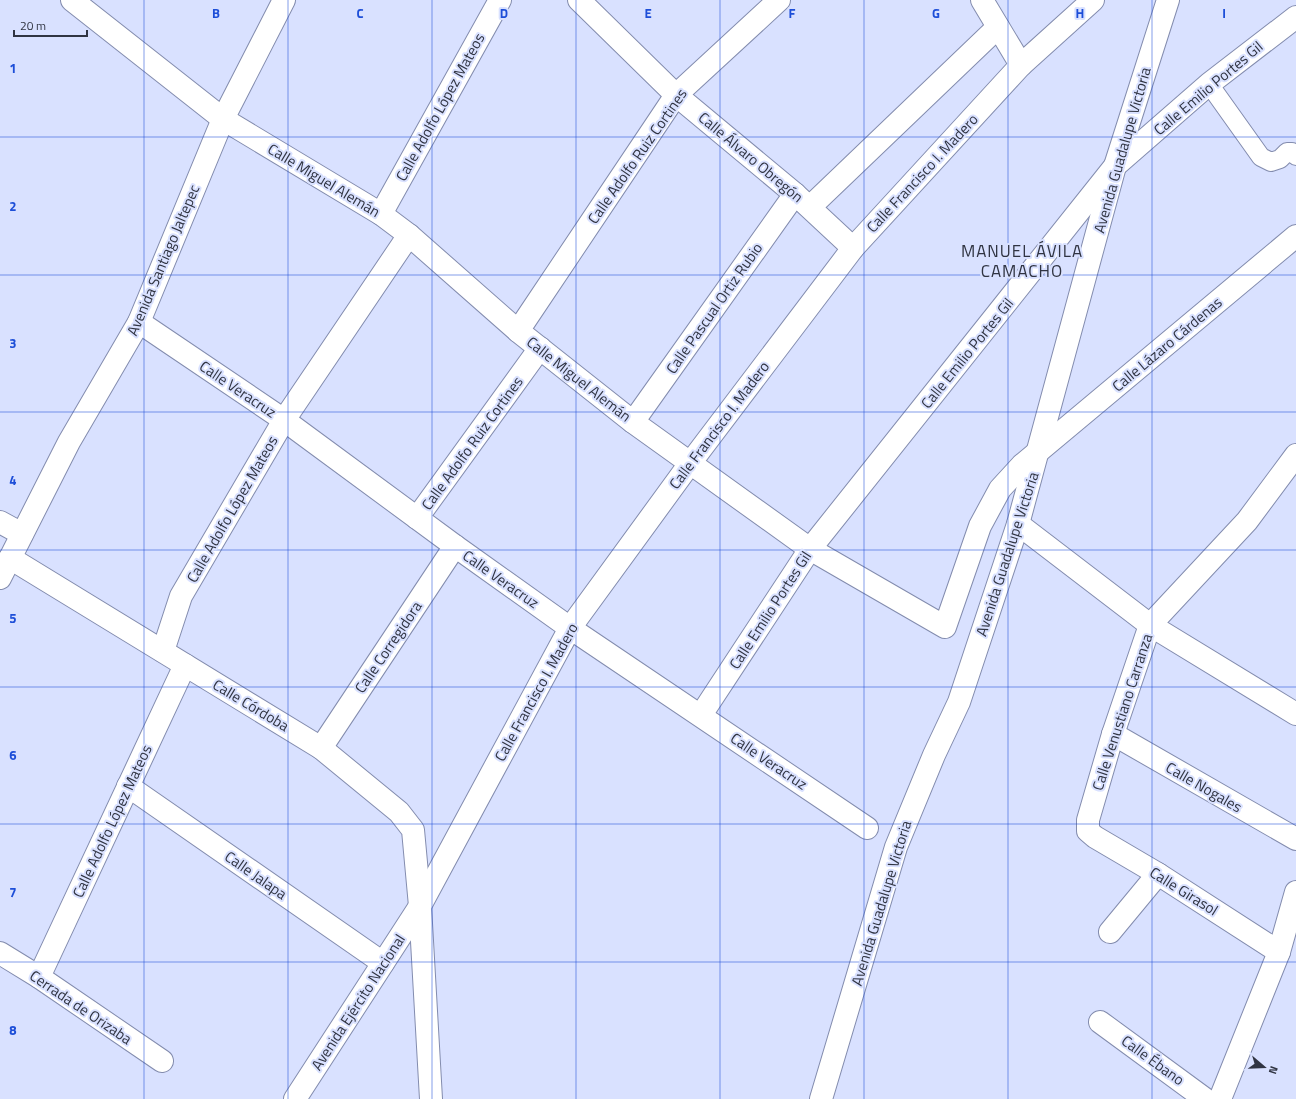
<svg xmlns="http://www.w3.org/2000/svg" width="1296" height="1099" font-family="'Titillium Web',sans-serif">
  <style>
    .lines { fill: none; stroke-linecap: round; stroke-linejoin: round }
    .pedestrian-casing { stroke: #838cae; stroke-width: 20 }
    .minor-casing { stroke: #838cae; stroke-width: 24 }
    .tertiary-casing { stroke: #838cae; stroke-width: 24 }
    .pedestrian { stroke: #fff; stroke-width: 18 }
    .minor { stroke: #fff; stroke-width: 22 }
    .tertiary { stroke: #fff; stroke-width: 22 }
    .grid { fill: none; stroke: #1d4ed8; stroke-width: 1; stroke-opacity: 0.55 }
    .labels { text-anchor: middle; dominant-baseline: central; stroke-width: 4; stroke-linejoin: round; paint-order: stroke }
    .street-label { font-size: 15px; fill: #303442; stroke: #d9e1ff }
    .quarter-label { font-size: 17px; letter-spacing: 1px; fill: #303442; stroke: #d9e1ff }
    .grid-label { font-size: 13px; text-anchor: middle; font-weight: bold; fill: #1d4ed8; stroke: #d9e1ff; stroke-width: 4; stroke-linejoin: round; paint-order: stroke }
  </style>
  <rect width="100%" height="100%" fill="#d9e1ff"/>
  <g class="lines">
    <!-- pedestrian casing -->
    <g class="pedestrian-casing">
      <path id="pedestrian" d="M1209,84l52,73 10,5 9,-3 7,-7h5l4,4"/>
    </g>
    <!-- minor casing -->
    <g class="minor-casing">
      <g id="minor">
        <path d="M72,0l151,119 158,95 28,21 109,96 115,91 177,127 135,78 35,-101 20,-37 22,-24 274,-229"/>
        <path d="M579,0l97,95 119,99 58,54"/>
        <path d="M982,0l39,65"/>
        <path d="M810,207l188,-180"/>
        <path d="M381,214l119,-214"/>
        <path d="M139,322l145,98 171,126 115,82 297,200"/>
        <path d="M518,331l158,-236 103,-95"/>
        <path d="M633,422l162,-228"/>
        <path d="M417,518l123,-170"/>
        <path d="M0,522l22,12"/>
        <path d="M1018,524l132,101 146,89"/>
        <path d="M10,558l311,190 78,64 14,18 7,76 11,193"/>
        <path d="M163,651l18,-55 103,-176 125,-185"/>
        <path d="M701,715l109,-166 305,-383 94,-82 87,-67"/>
        <path d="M1113,734l183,105"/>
        <path d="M321,748l134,-202"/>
        <path d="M128,786l255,177"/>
        <path d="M1110,932l48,-58"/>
        <path d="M1279,952l-121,-78 -63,-37 -7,-6v-11l25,-86 37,-109 97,-104 49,-66"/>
        <path d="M0,953l39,24 123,84"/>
        <path d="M39,977l146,-312"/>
        <path d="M1100,1022l105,77"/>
        <path d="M295,1099l125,-193 150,-278 121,-166 162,-214 168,-183 72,-65"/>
        <path d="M1220,1099l59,-147 17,-60"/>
      </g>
    </g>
    <!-- tertiary casing -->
    <g class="tertiary-casing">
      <g id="tertiary">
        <path d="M0,578l69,-136 70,-120 84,-203 61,-119"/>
        <path d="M821,1099l75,-252 38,-92 25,-53 59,-178 97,-358 53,-166"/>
      </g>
    </g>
    <!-- pedestrian -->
    <use href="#pedestrian" class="pedestrian"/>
    <!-- minor -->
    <use href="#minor" class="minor"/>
    <!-- tertiary -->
    <use href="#tertiary" class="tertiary"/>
  </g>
  <!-- grid -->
  <path class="grid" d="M144,0v1099M288,0v1099M432,0v1099M576,0v1099M720,0v1099M864,0v1099M1008,0v1099M1152,0v1099M0,137h1296M0,275h1296M0,412h1296M0,550h1296M0,687h1296M0,824h1296M0,962h1296"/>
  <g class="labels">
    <!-- street labels -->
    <g class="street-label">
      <text transform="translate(1208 88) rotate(-40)">Calle Emilio Portes Gil</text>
      <text transform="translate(440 107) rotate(-61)">Calle Adolfo López Mateos</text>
      <text transform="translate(1122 150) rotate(-74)">Avenida Guadalupe Victoria</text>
      <text transform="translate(637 156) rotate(-55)">Calle Adolfo Ruiz Cortines</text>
      <text transform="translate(751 157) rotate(40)">Calle Álvaro Obregón</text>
      <text transform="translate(922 173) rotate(-47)">Calle Francisco I. Madero</text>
      <text transform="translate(324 180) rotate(31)">Calle Miguel Alemán</text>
      <text transform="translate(163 260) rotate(-67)">Avenida Santiago Jaltepec</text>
      <text transform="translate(714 308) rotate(-55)">Calle Pascual Ortiz Rubio</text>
      <text transform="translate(1167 344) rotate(-40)">Calle Lázaro Cárdenas</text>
      <text transform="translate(967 353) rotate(-51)">Calle Emilio Portes Gil</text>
      <text transform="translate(579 379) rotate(38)">Calle Miguel Alemán</text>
      <text transform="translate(238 389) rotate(34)">Calle Veracruz</text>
      <text transform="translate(719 425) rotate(-53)">Calle Francisco I. Madero</text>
      <text transform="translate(472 443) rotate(-54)">Calle Adolfo Ruiz Cortines</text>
      <text transform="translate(232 509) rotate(-60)">Calle Adolfo López Mateos</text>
      <text transform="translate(1007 554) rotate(-72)">Avenida Guadalupe Victoria</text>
      <text transform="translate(501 579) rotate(35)">Calle Veracruz</text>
      <text transform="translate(770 610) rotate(-57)">Calle Emilio Portes Gil</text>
      <text transform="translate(388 647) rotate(-56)">Calle Corregidora</text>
      <text transform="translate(536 692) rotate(-61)">Calle Francisco I. Madero</text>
      <text transform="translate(251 705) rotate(31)">Calle Córdoba</text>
      <text transform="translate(1122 712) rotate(-72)">Calle Venustiano Carranza</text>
      <text transform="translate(769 761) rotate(34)">Calle Veracruz</text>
      <text transform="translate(1204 787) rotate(30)">Calle Nogales</text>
      <text transform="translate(112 821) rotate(-65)">Calle Adolfo López Mateos</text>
      <text transform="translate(256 875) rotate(35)">Calle Jalapa</text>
      <text transform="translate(1184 891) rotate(32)">Calle Girasol</text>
      <text transform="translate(881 903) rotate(-73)">Avenida Guadalupe Victoria</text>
      <text transform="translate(358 1002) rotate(-57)">Avenida Ejército Nacional</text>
      <text transform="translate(81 1007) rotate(34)">Cerrada de Orizaba</text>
      <text transform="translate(1153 1060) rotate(36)">Calle Ébano</text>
    </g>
    <!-- quarter labels -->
    <g class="quarter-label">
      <text x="1022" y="251">MANUEL ÁVILA<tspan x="1022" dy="20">CAMACHO</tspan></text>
    </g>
  </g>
  <g class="grid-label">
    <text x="216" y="18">B</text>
    <text x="360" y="18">C</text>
    <text x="504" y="18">D</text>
    <text x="648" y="18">E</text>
    <text x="792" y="18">F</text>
    <text x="936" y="18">G</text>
    <text x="1080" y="18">H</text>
    <text x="1224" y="18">I</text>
    <text x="13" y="73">1</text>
    <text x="13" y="211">2</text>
    <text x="13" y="348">3</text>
    <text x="13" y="485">4</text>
    <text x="13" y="623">5</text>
    <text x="13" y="760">6</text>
    <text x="13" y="897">7</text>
    <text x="13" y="1035">8</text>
  </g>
  <!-- north arrow -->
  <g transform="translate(1264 1067) rotate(109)" stroke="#d9e1ff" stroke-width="3" paint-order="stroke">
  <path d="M0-3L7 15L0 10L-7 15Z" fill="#303442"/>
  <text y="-6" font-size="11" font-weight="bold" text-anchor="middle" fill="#303442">N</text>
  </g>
  <!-- scale -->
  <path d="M14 30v6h73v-6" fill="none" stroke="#303442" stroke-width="2"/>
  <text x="20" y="30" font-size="12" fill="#303442" stroke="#d9e1ff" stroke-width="3" paint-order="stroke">20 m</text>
</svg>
